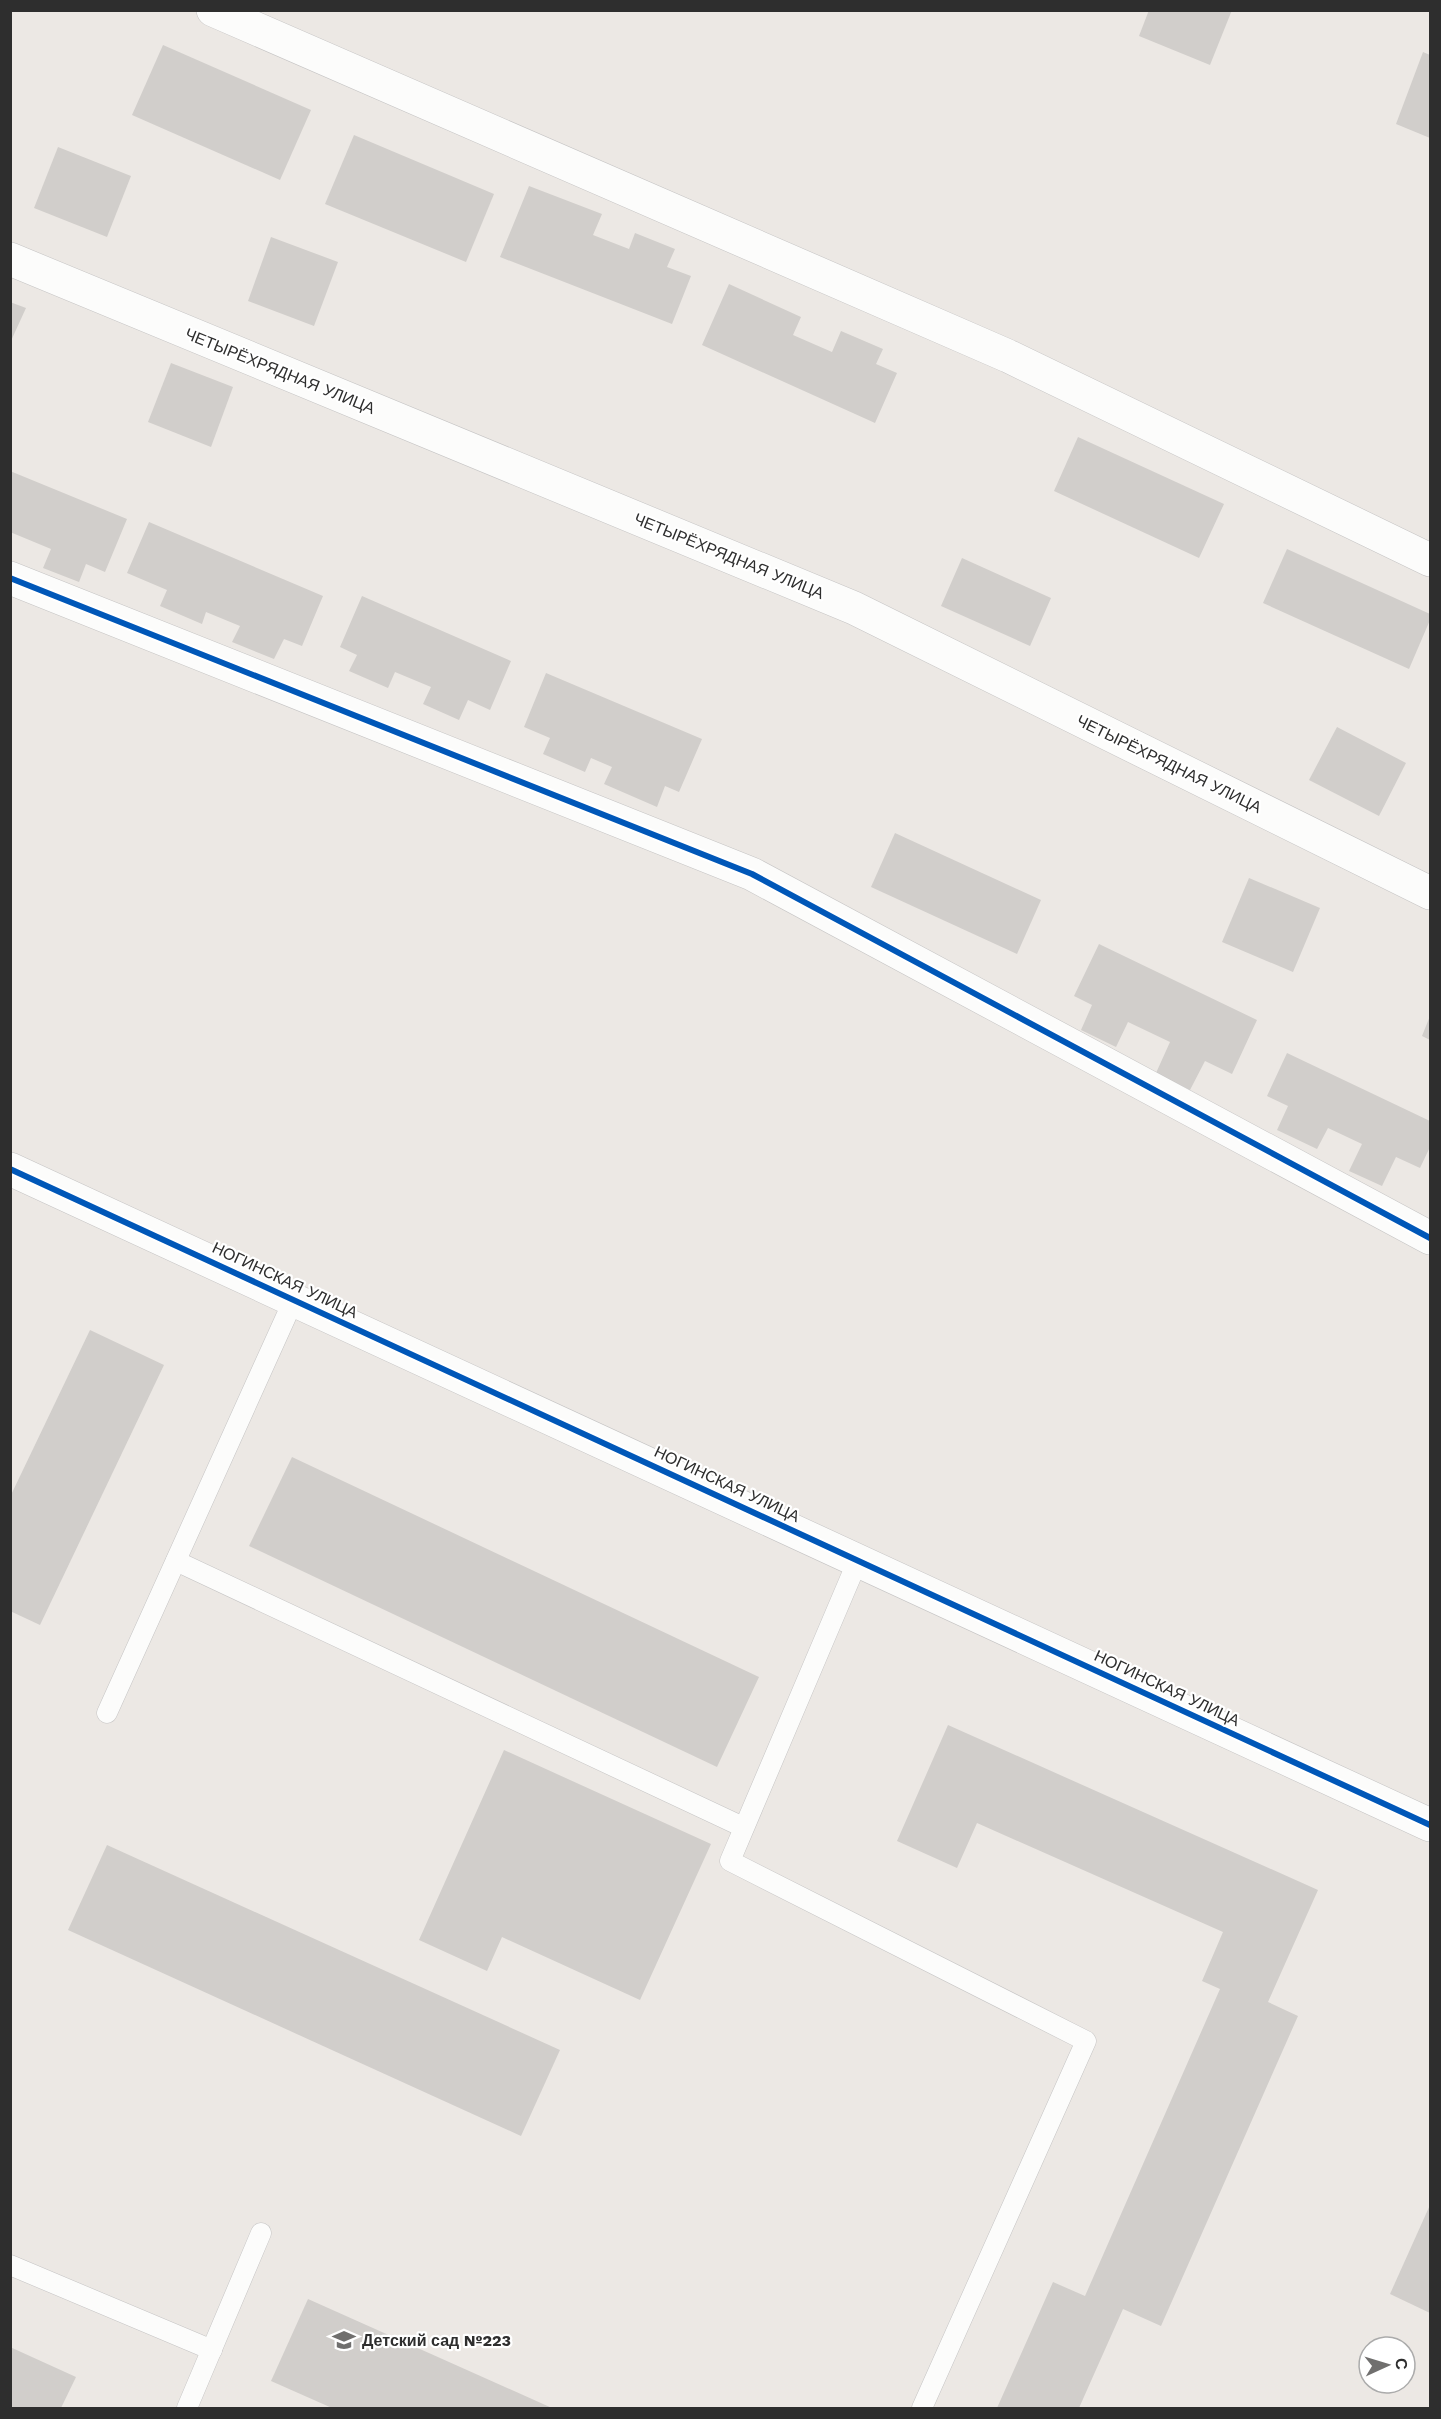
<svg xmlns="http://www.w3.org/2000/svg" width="1441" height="2419" font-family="'Work Sans',sans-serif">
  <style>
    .building { fill: #d1cecb }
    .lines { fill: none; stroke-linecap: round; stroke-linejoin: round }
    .service-casing { stroke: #c5c4c4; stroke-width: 21 }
    .minor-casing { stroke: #c5c4c4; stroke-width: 34 }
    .tertiary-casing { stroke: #c5c4c4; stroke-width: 34 }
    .service { stroke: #fcfcfb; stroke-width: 20 }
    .minor { stroke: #fcfcfb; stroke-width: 33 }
    .tertiary { stroke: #fcfcfb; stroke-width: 33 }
    .cycleway-casing { stroke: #fff; stroke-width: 10 }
    .cycleway { stroke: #0057b8; stroke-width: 6 }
    .labels { text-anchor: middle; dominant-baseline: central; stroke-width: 4.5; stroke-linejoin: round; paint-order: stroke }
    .street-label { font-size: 16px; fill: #2e2e2e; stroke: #fff }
    .poi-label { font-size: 16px; font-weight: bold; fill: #2e2e2e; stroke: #fff; text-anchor: start }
  </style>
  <rect width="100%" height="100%" fill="#ece8e4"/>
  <!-- building -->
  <g class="building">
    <path d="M1149,10h83l-22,55 -71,-29z"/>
    <path d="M163,45l148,65 -31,70 -148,-65z"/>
    <path d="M1423,52l7,3v83l-34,-14z"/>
    <path d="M354,135l140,59 -28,68 -141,-58z"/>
    <path d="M58,147l73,29 -24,61 -73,-29z"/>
    <path d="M529,186l73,28 -9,21 36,14 6,-16 40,16 -8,18 24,9 -19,48 -172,-67z"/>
    <path d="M271,237l67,25 -24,64 -66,-25z"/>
    <path d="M729,284l72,33 -8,18 39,17 9,-21 42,18 -7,15 21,9 -22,50 -173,-78z"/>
    <path d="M10,302l16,6 -16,35z"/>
    <path d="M171,363l62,24 -22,60 -63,-25z"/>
    <path d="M1078,437l146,67 -25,54 -145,-67z"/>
    <path d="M10,471l117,48 -22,53 -19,-8 -7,18 -36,-14 8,-19 -41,-17z"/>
    <path d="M149,522l174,74 -21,50 -18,-7 -10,20 -42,-17 8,-16 -34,-14 -4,12 -42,-18 7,-16 -40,-17z"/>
    <path d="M1287,549l143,65v6l-21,49 -146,-66z"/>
    <path d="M962,558l89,40 -21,48 -89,-40z"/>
    <path d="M362,596l149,65 -21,49 -22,-10 -9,20 -36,-16 8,-17 -36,-15 -7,16 -39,-17 8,-16 -17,-8z"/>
    <path d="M546,673l156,66 -23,53 -14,-6 -8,21 -53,-23 8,-17 -21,-9 -6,14 -42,-18 7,-16 -26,-11z"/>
    <path d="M1337,727l69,36 -27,53 -70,-36z"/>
    <path d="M895,833l146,67 -24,54 -146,-67z"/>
    <path d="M1249,878l71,30 -27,64 -71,-30z"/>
    <path d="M1099,944l158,76 -25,54 -27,-13 -15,29 -34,-17 14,-31 -42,-20 -12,25 -35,-17 11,-25 -18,-9z"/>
    <path d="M1430,1016v24l-8,-4z"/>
    <path d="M1287,1053l143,68v26l-10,21 -24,-11 -14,29 -33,-15 13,-27 -34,-16 -11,21 -40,-19 11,-24 -21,-10z"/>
    <path d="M90,1330l74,35 -124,260 -30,-14v-114z"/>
    <path d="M292,1457l467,220 -42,90 -468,-221z"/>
    <path d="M948,1725l370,165 -50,112 30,14 -137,310 -38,-17 -44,99h-82l56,-126 32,14 135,-307 -18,-8 21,-49 -246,-109 -20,45 -60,-27z"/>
    <path d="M504,1750l207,94 -71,156 -138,-63 -15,34 -68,-31z"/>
    <path d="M107,1845l453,205 -39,86 -453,-206z"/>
    <path d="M1430,2205v108l-40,-19z"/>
    <path d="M308,2299l244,109h-220l-61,-27z"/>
    <path d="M10,2347l66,30 -15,31h-51z"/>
  </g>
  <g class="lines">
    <!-- service casing -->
    <g class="service-casing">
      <g id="service">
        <path d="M858,1560l-128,301 356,180 -164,367"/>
        <path d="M176,1561l567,266"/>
        <path d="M107,1713l187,-414"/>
        <path d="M10,2265l202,85"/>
        <path d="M187,2408l74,-175"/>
      </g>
    </g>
    <!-- minor casing -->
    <g class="minor-casing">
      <g id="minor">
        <path d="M213,10l795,346 422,204"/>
        <path d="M10,259l844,349 576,285"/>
        <path d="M10,578l742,296 678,364"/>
      </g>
    </g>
    <!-- tertiary casing -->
    <g class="tertiary-casing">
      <path id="tertiary" d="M10,1169l1420,656"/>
    </g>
    <!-- service -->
    <use href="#service" class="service"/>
    <!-- minor -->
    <use href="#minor" class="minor"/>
    <!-- tertiary -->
    <use href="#tertiary" class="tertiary"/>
    <!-- cycleway casing -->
    <g class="cycleway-casing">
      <g id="cycleway">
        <path d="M10,578l742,296 678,364"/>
        <path d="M10,1169l1420,656"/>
      </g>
    </g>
    <!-- cycleway -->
    <use href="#cycleway" class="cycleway"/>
  </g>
  <!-- icons -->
  <defs>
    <g id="school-bare" transform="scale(1.8)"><path d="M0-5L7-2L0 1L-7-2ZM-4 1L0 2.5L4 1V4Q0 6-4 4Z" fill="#706f6e" stroke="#fff" stroke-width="2.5" paint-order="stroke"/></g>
  </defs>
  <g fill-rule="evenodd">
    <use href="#school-bare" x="344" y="2340"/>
  </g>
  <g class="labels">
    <!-- street labels -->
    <g class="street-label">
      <text transform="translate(280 371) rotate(22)">ЧЕТЫРЁХРЯДНАЯ УЛИЦА</text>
      <text transform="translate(729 556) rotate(22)">ЧЕТЫРЁХРЯДНАЯ УЛИЦА</text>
      <text transform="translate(1169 764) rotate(26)">ЧЕТЫРЁХРЯДНАЯ УЛИЦА</text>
      <text transform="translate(285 1280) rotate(25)">НОГИНСКАЯ УЛИЦА</text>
      <text transform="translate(727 1484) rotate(25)">НОГИНСКАЯ УЛИЦА</text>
      <text transform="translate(1167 1688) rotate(25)">НОГИНСКАЯ УЛИЦА</text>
    </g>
    <!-- poi labels -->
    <g class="poi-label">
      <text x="362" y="2340">Детский сад №223</text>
    </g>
  </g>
  <!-- border -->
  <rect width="1441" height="2419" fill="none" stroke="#2e2e2e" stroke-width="24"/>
  <!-- north arrow -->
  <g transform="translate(1387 2365) rotate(86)"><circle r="28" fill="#ffffff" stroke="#ababab" stroke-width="1.5"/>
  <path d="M0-4.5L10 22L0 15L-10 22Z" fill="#706f6e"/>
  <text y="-9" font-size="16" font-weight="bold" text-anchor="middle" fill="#2e2e2e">С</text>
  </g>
</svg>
